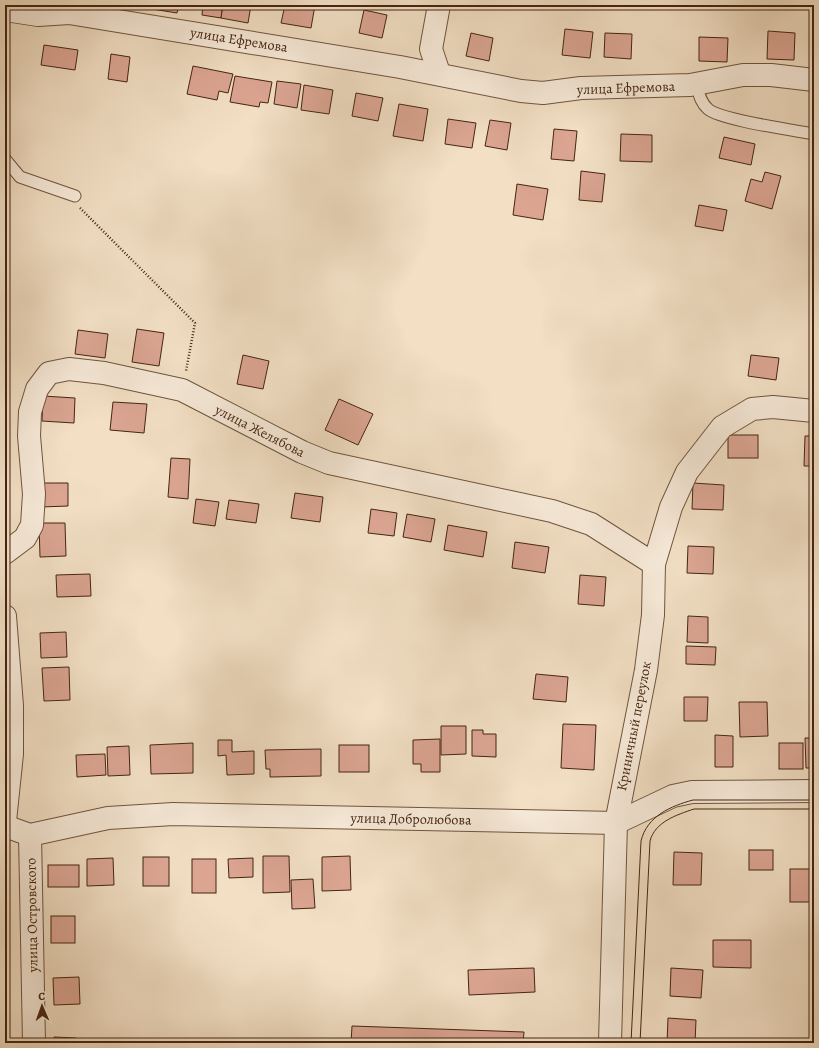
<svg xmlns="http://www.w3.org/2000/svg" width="819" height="1048" font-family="Alegreya,serif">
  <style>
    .building { fill: #dba592; stroke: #452512 }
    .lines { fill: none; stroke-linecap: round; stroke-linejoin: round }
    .lane-casing { stroke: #70543e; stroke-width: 13 }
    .street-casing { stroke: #70543e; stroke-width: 24 }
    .path { stroke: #452512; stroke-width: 2.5; stroke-dasharray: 1 2; stroke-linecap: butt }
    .lane { stroke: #f7ead9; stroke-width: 11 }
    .street { stroke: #f7ead9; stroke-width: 22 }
    .tram { stroke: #452512; stroke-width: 1 }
    .labels { text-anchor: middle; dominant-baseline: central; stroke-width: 3; stroke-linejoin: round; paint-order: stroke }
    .street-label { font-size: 14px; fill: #452512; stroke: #f7ead9 }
  </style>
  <rect width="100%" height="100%" fill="#f2dfc4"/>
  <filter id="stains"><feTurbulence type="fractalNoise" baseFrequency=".005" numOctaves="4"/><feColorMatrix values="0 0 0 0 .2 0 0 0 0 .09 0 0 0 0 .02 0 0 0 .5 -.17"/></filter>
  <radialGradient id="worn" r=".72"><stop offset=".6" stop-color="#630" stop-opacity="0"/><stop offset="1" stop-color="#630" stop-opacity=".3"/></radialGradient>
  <!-- building -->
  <g class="building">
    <path d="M104,5h23v4z"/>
    <path d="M153,5h26l-2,8 -25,-4z"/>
    <path d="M203,5h20l-2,13 -19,-3z"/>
    <path d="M223,5h28l-3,18 -27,-5z"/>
    <path d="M285,5h30l-4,23 -30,-5z"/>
    <path d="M364,10l23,5 -5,23 -23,-5z"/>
    <path d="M565,29l28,3 -3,26 -28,-3z"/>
    <path d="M768,31l27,2 -1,27 -27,-1z"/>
    <path d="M471,33l22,5 -4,23 -23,-5z"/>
    <path d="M605,33l27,1 -1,25 -27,-2z"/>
    <path d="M699,37l29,1 -1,24 -28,-1z"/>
    <path d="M44,45l34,5 -3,20 -34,-5z"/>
    <path d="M111,54l19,3 -3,25 -19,-3z"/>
    <path d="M193,66l40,8 -5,19 -9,-2 -2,9 -30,-6z"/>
    <path d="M235,76l37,6 -4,21 -8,-1 -1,5 -29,-5z"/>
    <path d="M277,81l24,3 -4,24 -23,-4z"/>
    <path d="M304,85l29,5 -4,24 -28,-4z"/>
    <path d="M356,93l27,5 -5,23 -26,-5z"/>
    <path d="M399,104l29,5 -5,32 -30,-5z"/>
    <path d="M448,119l28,4 -4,25 -27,-4z"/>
    <path d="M490,120l21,3 -4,27 -22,-4z"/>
    <path d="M554,129l23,2 -3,30 -23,-2z"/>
    <path d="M621,134l31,1v27l-32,-1z"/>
    <path d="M724,137l31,7 -4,21 -32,-7z"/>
    <path d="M581,171l24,3 -3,28 -23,-2z"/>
    <path d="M765,172l16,4 -9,33 -27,-8 6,-22 11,3z"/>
    <path d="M517,184l31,5 -5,31 -30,-5z"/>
    <path d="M699,205l28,5 -4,21 -28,-5z"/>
    <path d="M137,329l27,4 -5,33 -27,-4z"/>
    <path d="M78,330l30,4 -3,24 -30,-4z"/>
    <path d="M243,355l26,6 -6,28 -26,-5z"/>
    <path d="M751,355l28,3 -3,22 -28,-4z"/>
    <path d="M43,396l32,2 -1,25 -32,-2z"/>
    <path d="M339,399l34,15 -15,31 -33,-15z"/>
    <path d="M113,402l34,2 -3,29 -34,-3z"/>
    <rect x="728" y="435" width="30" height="23"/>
    <path d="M805,436h9v30h-10z"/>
    <path d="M171,458l19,1 -2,40 -20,-2z"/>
    <path d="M40,483h28v23l-27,1z"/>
    <path d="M693,483l31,2 -1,25 -31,-1z"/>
    <path d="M295,493l28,4 -3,25 -29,-4z"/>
    <path d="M196,499l23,3 -4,24 -22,-3z"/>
    <path d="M229,500l30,4 -3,19 -30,-4z"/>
    <path d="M371,509l26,4 -3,23 -26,-3z"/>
    <path d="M407,514l28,5 -4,23 -28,-5z"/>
    <path d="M39,523h26l1,33 -26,1z"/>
    <path d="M448,525l39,7 -4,25 -39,-7z"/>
    <path d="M515,542l34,5 -4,26 -33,-5z"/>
    <path d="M688,546l26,1 -1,27 -26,-1z"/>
    <path d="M90,574l1,22 -34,1 -1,-22z"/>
    <path d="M580,575l26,2 -2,29 -26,-2z"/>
    <path d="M688,616l20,1v26l-21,-1z"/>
    <path d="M66,632l1,25 -26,1 -1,-25z"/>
    <path d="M686,646l30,1 -1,18 -29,-1z"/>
    <path d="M69,667l1,33 -26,1 -2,-33z"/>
    <path d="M536,674l32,3 -2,25 -33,-3z"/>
    <path d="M684,697h24l-1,24h-23z"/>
    <path d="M739,702h28l1,34 -28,1z"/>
    <path d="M563,724l33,1 -2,45 -33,-2z"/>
    <path d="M441,726h25v28l-25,1z"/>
    <path d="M472,730h11v4h13v23l-24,-1z"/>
    <path d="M715,735l18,1v31h-18z"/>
    <path d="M805,738h9v30h-8z"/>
    <path d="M440,739v33h-19v-8h-8v-24z"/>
    <path d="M218,740h14v12l22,-1v23l-27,1 -1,-20 -8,1z"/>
    <path d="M193,743v30l-42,1 -1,-29z"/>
    <rect x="779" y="743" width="24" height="26"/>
    <rect x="339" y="745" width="30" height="27"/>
    <path d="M129,746l1,29 -22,1 -1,-29z"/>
    <path d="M321,749v27l-51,1v-8h-4l-1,-19z"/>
    <path d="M105,754l1,21 -29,2 -1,-22z"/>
    <rect x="749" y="850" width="24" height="20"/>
    <path d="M674,852l28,1 -1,32h-28z"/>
    <path d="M263,856h26l1,36 -27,1z"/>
    <path d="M350,856l1,34 -29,1v-34z"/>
    <rect x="143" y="857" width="26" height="29"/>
    <path d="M113,858l1,27 -27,1v-27z"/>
    <path d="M253,858v19l-24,1 -1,-19z"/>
    <rect x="192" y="859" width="24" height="34"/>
    <rect x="48" y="865" width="31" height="22"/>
    <rect x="790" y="869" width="24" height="33"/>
    <path d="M313,879l2,29 -23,1 -1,-29z"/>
    <rect x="5" y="899" width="1" height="59"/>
    <rect x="51" y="916" width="24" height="27"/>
    <path d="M713,940h38v28l-38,-1z"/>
    <path d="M534,968l1,24 -66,3 -1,-25z"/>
    <path d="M671,968l32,2 -2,28 -31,-2z"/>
    <path d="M79,977l1,27 -26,1 -1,-27z"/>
    <path d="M668,1018l28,2 -1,23h-28z"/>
    <path d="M352,1026l172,6 -1,11h-172z"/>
    <path d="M54,1037l22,1v5h-22z"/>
  </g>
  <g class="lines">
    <!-- lane casing -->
    <g class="lane-casing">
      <g id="lane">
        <path d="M696,84c3,9 4,18 12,25 12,11 85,21 106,25"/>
        <path d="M5,159l15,18 55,19"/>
      </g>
    </g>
    <!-- street casing -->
    <g class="street-casing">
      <g id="street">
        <path d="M5,10l33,5 31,-2 331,54 121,24 22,2 38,-5 109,-3 53,-10h28l43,5"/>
        <path d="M439,73l-8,-24 8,-44"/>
        <path d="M5,553l20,-15 7,-13 2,-31 -5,-58 1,-24 7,-23 12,-16 20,-4 35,4 78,17 120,62 27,11 223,48 39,13 63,40"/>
        <path d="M5,616l7,90v48l-7,67"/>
        <path d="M5,826l25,9 78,-17 65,-4 443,9 57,-27 19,-4 122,-1"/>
        <path d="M30,835l4,208"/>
        <path d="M610,1043l6,-220 30,-153 7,-55 1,-51 17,-57 16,-35 35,-45 30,-18 21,-2 41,4"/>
      </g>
    </g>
    <!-- path -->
    <path class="path" d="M80,208l115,115 -9,48"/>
    <!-- lane -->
    <use href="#lane" class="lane"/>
    <!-- street -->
    <use href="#street" class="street"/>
    <!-- tram -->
    <g class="tram">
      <path d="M631,1043l10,-202c6,-25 30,-35 52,-41h121"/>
      <path d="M640,1043l10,-202c5,-19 26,-26 44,-32h120"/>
    </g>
  </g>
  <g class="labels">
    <!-- street labels -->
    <g class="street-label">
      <text transform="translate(239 40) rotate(9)">улица Ефремова</text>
      <text transform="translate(626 88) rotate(-2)">улица Ефремова</text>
      <text transform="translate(260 431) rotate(27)">улица Желябова</text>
      <text transform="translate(634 726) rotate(-79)">Криничный переулок</text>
      <text transform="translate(411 819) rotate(1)">улица Добролюбова</text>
      <text transform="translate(32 915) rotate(-91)">улица Островского</text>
    </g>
  </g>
  <!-- margin -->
  <rect width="819" height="1048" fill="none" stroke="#f2dfc4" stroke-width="20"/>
  <rect x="6" y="6" width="807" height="1036" fill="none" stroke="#452512" stroke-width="2"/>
  <rect x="10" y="10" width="799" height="1028" fill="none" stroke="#452512"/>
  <!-- north arrow -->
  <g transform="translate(42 1006) rotate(358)" stroke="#f7ead9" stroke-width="3" paint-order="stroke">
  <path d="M0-3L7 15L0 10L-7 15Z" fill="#452512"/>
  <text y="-6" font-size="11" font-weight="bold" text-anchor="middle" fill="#452512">С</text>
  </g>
  <rect width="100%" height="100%" filter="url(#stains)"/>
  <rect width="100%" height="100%" fill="url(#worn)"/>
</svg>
